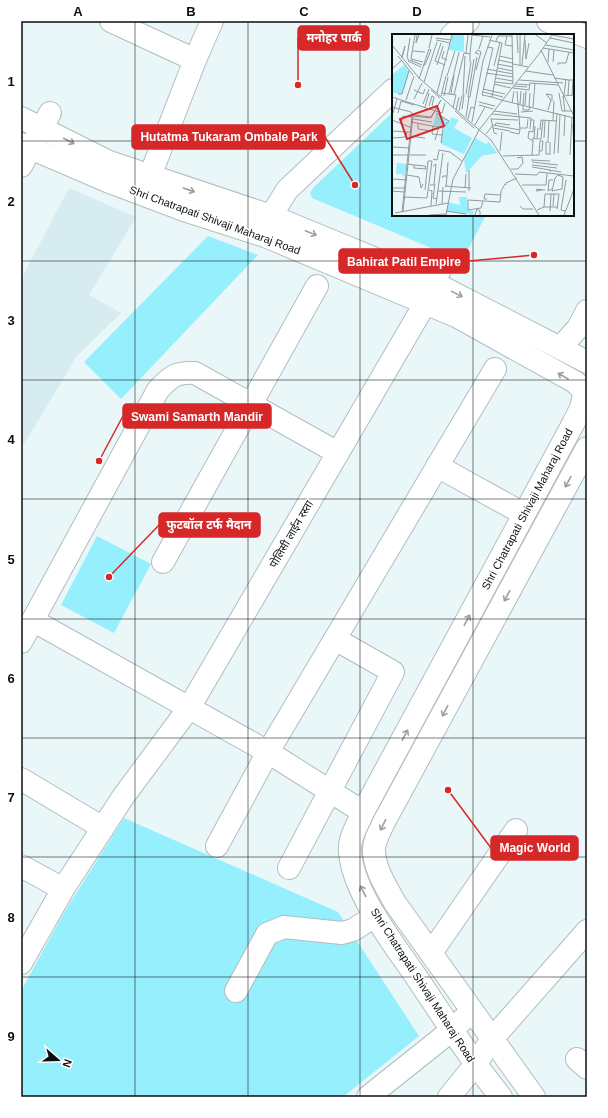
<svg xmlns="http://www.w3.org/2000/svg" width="608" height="1118" font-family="Helvetica,'Noto Sans Devanagari',sans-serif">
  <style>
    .built { fill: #d7ecf0 }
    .green { fill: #95effd }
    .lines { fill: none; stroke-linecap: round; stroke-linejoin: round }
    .minor-casing { stroke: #b1bdbf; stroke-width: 24 }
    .major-casing { stroke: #b1bdbf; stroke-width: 24 }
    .minor { stroke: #fff; stroke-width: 22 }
    .major { stroke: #fff; stroke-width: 22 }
    .oneway { stroke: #9d9f9f }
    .grid { fill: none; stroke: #0b0f10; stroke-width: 1; stroke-opacity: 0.55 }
    .labels { text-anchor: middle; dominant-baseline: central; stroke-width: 3; stroke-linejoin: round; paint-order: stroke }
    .street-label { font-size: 11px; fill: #0b0f10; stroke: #fff }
    .inset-road { fill: none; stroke: #919a9c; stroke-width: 1 }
    .view { fill: #d62828; fill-opacity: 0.15; stroke: #d62828; stroke-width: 2 }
    .inset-edge { fill: none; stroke: #0b0f10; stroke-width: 2 }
    .leader { fill: none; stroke: #d62828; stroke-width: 1.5 }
    .callout-dot { fill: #d62828; stroke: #fff; stroke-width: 1.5 }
    .callout { fill: #d62828; stroke: #d62828; stroke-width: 1.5 }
    .callout-label { font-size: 12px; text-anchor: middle; font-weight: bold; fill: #fff }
    .neatline { fill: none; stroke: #0b0f10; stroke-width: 1.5 }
    .grid-label { font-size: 13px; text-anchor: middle; font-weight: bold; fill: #0b0f10 }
  </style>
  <rect width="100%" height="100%" fill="#eaf7f9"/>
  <!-- built -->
  <path class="built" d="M69,188l67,29 -47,78 32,18 -44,43 -56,93v-170z"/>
  <!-- green -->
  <g class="green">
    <path d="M393,112v103h93l-24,46 -150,-63 -2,-5 3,-5z"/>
    <path d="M208,236l50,19 -137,144 -37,-37z"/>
    <path d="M97,536l54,28 -37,69 -53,-28z"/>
    <path d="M124,818l214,94 81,124 -76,61h-322v-106l44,-80z"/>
  </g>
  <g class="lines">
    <!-- minor casing -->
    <g class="minor-casing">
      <g id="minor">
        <path d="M111,21l84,39 -45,116"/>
        <path d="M548,21l39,16"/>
        <path d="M452,35l16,-14"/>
        <path d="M195,60l17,-39"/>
        <path d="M21,166l29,-53"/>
        <path d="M266,234l5,-18 16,-26 106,-100"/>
        <path d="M561,347l17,-19 9,-17"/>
        <path d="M437,466l87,48"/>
        <path d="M163,562l154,-276"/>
        <path d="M34,621l234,131 95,60"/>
        <path d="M21,642l137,-252c13,-14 18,-18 37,-17l143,80"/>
        <path d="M21,779l82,49"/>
        <path d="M217,846l51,-94 227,-383"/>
        <path d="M21,866l42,23"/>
        <path d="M289,868l104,-196 -58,-33"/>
        <path d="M431,953l85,-123"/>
        <path d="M21,963l42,-74 60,-92 66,-89 237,-406 17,-40"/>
        <path d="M236,991l31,-57 17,-7 58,6 11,-3 22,-14"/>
        <path d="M577,1059l10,9"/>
        <path d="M368,1097l84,-67 20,-19"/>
        <path d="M449,1097l26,-32 17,-26 95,-108"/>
      </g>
    </g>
    <!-- major casing -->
    <g class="major-casing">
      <g id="major">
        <path d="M21,118l88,44 162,54 163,67 153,79"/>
        <path d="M21,144l86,37 77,29 81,26 191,80 119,66 7,7 2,5 -3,14 -8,16 -210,388c-5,12 -15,27 -13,40 3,41 44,92 67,126 27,40 53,81 84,119"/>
        <path d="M534,1097l-139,-194c-8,-15 -20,-33 -21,-51 -1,-10 6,-21 10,-30l203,-374"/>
      </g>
    </g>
    <!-- minor -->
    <use href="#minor" class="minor"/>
    <!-- major -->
    <use href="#major" class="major"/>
  </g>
  <!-- one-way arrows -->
  <defs><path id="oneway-shaft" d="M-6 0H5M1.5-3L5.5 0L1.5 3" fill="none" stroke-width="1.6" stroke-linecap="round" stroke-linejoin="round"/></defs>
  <g class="oneway">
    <use href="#oneway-shaft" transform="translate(69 141) rotate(27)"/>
    <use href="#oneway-shaft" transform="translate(189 190) rotate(19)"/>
    <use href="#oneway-shaft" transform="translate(311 233) rotate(22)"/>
    <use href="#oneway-shaft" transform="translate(457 294) rotate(26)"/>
    <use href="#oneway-shaft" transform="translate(563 376) rotate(-150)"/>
    <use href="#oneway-shaft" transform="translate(568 482) rotate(118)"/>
    <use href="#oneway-shaft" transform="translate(507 596) rotate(118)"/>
    <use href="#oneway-shaft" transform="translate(467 620) rotate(-62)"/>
    <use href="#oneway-shaft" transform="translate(445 711) rotate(118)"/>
    <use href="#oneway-shaft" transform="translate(405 735) rotate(-62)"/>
    <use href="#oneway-shaft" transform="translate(383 825) rotate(116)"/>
    <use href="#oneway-shaft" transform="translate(363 891) rotate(-117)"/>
  </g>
  <!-- grid -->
  <path class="grid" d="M135,21v1076M248,21v1076M360,21v1076M473,21v14M21,141h372M573,141h14M473,215v882M21,261h566M21,380h566M21,499h566M21,619h566M21,738h566M21,857h566M21,977h566"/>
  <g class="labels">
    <!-- street labels -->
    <g class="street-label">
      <text transform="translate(215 220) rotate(20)">Shri Chatrapati Shivaji Maharaj Road</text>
      <text transform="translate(527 509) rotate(-62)">Shri Chatrapati Shivaji Maharaj Road</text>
      <text transform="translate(291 534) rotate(-60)">पोलिसी लाईन रस्ता</text>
      <text transform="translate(423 985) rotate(57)">Shri Chatrapati Shivaji Maharaj Road</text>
    </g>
  </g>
  <!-- overview -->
  <g transform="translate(392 34)">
    <rect width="182" height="182" fill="#eaf7f9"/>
    <path d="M60,1h12v17l-15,-2zM12,31l5,6 -7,23 -10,-1v-18zM44,79l14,8 1,-4 8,3 -5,8 18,10 -8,16 -23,-10 3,-16 -11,-3zM83,104l11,6 3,-2 8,11 -15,3 -16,17 -2,-14zM5,129l10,1 -3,14 -2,-4h-6zM67,163h8v13l7,1 -1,4 -26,-4 1,-9 12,3z" fill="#95effd"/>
    <path class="inset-road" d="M25,1l-1,8 3,-8M80,1l18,2M120,1l1,49M125,1l1,18M128,1v30M144,1l11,8M160,1l22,4M115,2l-2,9 8,1M44,4l15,2M158,4l24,5M44,6l14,3M97,6l13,3 -10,54 9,3M133,6l1,19 3,-16M104,7l2,-5h14M49,9l-6,18 10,4M0,11l27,33 72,62 48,75M154,11l28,5M95,13l6,1 -11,47 10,2M37,14l3,-13M151,14l31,5M87,15l4,-13M149,16l33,66M21,17l12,1M52,17l-2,7 5,2M74,19l2,-18M78,20l2,-19M6,22l15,19M10,22l3,-10 -3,12M107,22l14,3M19,25l4,-24M19,25l12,3M18,26l12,5M106,26l15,3M16,27l13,6M17,27l-2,-4 3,-19M156,28l1,-13M161,28l1,-12M105,30l16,3M121,30l15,3M31,31h2l6,-15 -2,-1M45,31l6,-19M130,31l3,-30M166,31v-2h8l3,-11M102,32l6,-24M106,34l15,3M0,35l9,-8M95,35l26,5M84,36l5,-18 -3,-2 -3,3 4,1M134,37l27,4M94,39l27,4M55,42l8,-25M103,44l18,3M162,44l15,2 -1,15M27,45l10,-30M127,46l44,3M177,46h4l-1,15M32,48l13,-40M103,48l18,2M102,50l17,4M124,50l14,1M122,52l13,1M121,54l16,2 1,-7 28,2M91,55l22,5M22,56l9,4 2,-5M39,56l9,8M91,58l20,5M45,59l15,-58M50,59l14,2 -3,13M167,59l3,18h10M6,60h4l7,-23M57,60l10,-42M59,60l3,-19M74,60l5,-32M154,60l5,6 -3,10M154,60l6,1v6M62,61l10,-42 6,1v8M172,61l2,-16M49,62l5,-20M52,62l4,-19M71,62l2,-40M0,63l50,16 3,-10M76,63h2l7,-40M76,63l6,-38M22,65l8,-16M14,66l8,-24M109,66l73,18M87,68l16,4M120,69l2,-12M31,70l6,-15M128,70l1,-13M87,71l14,4M131,71v5h6l1,-4M131,71l1,-12M133,71l1,-14M37,72l3,-10 2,1 -2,9M137,72l1,-13M0,73l19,5 2,3M33,73l4,-13 -2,-1M141,73l2,-24M70,75l2,-14M64,76l3,-13M63,77l19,17M67,77l3,-15M102,77l23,3M173,77l-2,-15 11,-1M129,78l12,-1M1,79l4,-14M6,79l3,-12 13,4M44,79l13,8 -6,7M100,80l39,4 -1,11M74,83l3,-20M99,84l3,15 3,1M21,85l19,3M76,85l3,-12 3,1M99,85l27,1M0,86l20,8M139,86h3l-1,12 -4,-1 -1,7 5,3 -1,14M161,87l1,-20M19,88l32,6 -2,15M80,88l11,-61 9,-26M9,89l2,-7 9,1M26,89v6l13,2M181,90l1,28M83,91l10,-18M41,92l-1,8 11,1M103,92l1,-3 14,2M101,94l17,3M128,94h7l1,-9M150,96l-2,-1 1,-9 15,1M0,97l15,1M118,98l9,2 1,-4M94,100l7,-9 27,5 -3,-39M18,102l15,2M172,102l1,-21M0,104l14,-1 1,-5h4M152,104l1,-17M142,105l1,-13M146,105h3l2,-19M43,106l4,-13M141,107v-3l4,1 1,-11M156,107l1,-20M0,113l18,1M108,117l2,-19M148,117h2l1,-10h-3M166,119l2,-39M157,120h-3v-12h3M162,120l3,-41M0,121h17M18,121h16M158,121v-13M178,121l2,-38M111,122l36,-1 1,-14M41,125l4,1 2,-10 11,2 12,9M139,126l19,1M140,128l26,3M16,130l6,1 11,1 1,3 -12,-1v-3M140,131l25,3M140,133l18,3M119,135h7l5,-6 -1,-6 -5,1M77,136v21M159,138l-2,-2 12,2M123,140l22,1 2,-3 35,4M15,141l12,2 2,11 2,-4M166,141l5,2 -1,12 -10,2 3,-13zM55,142l1,-14M50,144l1,-2h4l-1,11M0,145l15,1M43,150l-2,14 4,1M38,151h4l2,-21 -3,2M114,151v-2l11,-5M130,151h24l1,-12M53,152l26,2M0,154h13M73,154l1,-14M160,155l-4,2 1,-11h4M37,156l3,1 -1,15M150,156l-6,1 1,-2 8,1M0,157l12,1M46,157l28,1M11,163l24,1 5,-37h-4l-3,29M95,165h-3l1,-5 15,1M91,167l-2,7 -13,2v-10l32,2 1,-11 4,-7M44,170l7,-51M50,170l1,-17M128,172l3,3h10M161,172l1,-12M152,173l1,-13h14l-2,15M145,176l7,-3h14M54,177l20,3M158,177l1,-17M174,177l-5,-1 5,-30M10,178l10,-96 2,-1 17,2 10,-17 -10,18 -18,-2 -10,96M3,179l53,-10M37,181l17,-1M54,181l7,-36 26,-49 60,-76 13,-19M83,181l2,-6 3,2v4M172,181l10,-26"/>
    <path class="view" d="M45,72l7,20 -37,13 -7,-20z"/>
    <rect width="182" height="182" class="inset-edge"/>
  </g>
  <!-- callouts -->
  <path class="leader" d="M298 85L298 38M355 185L325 137M534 255L469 261M99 461L123 416M109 577L159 525M448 790L491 848"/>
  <g class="callout-dot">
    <circle cx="298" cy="85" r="4"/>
    <circle cx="355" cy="185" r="4"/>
    <circle cx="534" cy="255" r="4"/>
    <circle cx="99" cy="461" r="4"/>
    <circle cx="109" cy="577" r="4"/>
    <circle cx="448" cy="790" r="4"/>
  </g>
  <g class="callout">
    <rect x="298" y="26" width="71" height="24" rx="4"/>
    <rect x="132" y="125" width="193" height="24" rx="4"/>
    <rect x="339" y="249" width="130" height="24" rx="4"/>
    <rect x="123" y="404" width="148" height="24" rx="4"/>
    <rect x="159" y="513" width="101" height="24" rx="4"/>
    <rect x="491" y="836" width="87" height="24" rx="4"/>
  </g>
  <g class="callout-label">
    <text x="334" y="42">मनोहर पार्क</text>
    <text x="229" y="141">Hutatma Tukaram Ombale Park</text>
    <text x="404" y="266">Bahirat Patil Empire</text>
    <text x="197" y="421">Swami Samarth Mandir</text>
    <text x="209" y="529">फुटबॉल टर्फ मैदान</text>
    <text x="535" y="852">Magic World</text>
  </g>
  <!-- border -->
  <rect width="608" height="1118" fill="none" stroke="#ffffff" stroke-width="44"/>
  <!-- north arrow -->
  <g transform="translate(58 1060) rotate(110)" stroke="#ffffff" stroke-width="3" paint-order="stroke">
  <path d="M0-3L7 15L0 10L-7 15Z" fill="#0b0f10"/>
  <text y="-6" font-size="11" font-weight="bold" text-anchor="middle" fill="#0b0f10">N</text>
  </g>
  <rect x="22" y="22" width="564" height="1074" class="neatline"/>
  <g class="grid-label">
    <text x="78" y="16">A</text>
    <text x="191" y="16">B</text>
    <text x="304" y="16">C</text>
    <text x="417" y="16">D</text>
    <text x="530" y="16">E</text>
    <text x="11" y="86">1</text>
    <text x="11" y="206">2</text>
    <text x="11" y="325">3</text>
    <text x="11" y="444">4</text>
    <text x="11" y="564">5</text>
    <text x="11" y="683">6</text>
    <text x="11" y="802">7</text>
    <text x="11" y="922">8</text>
    <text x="11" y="1041">9</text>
  </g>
</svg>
